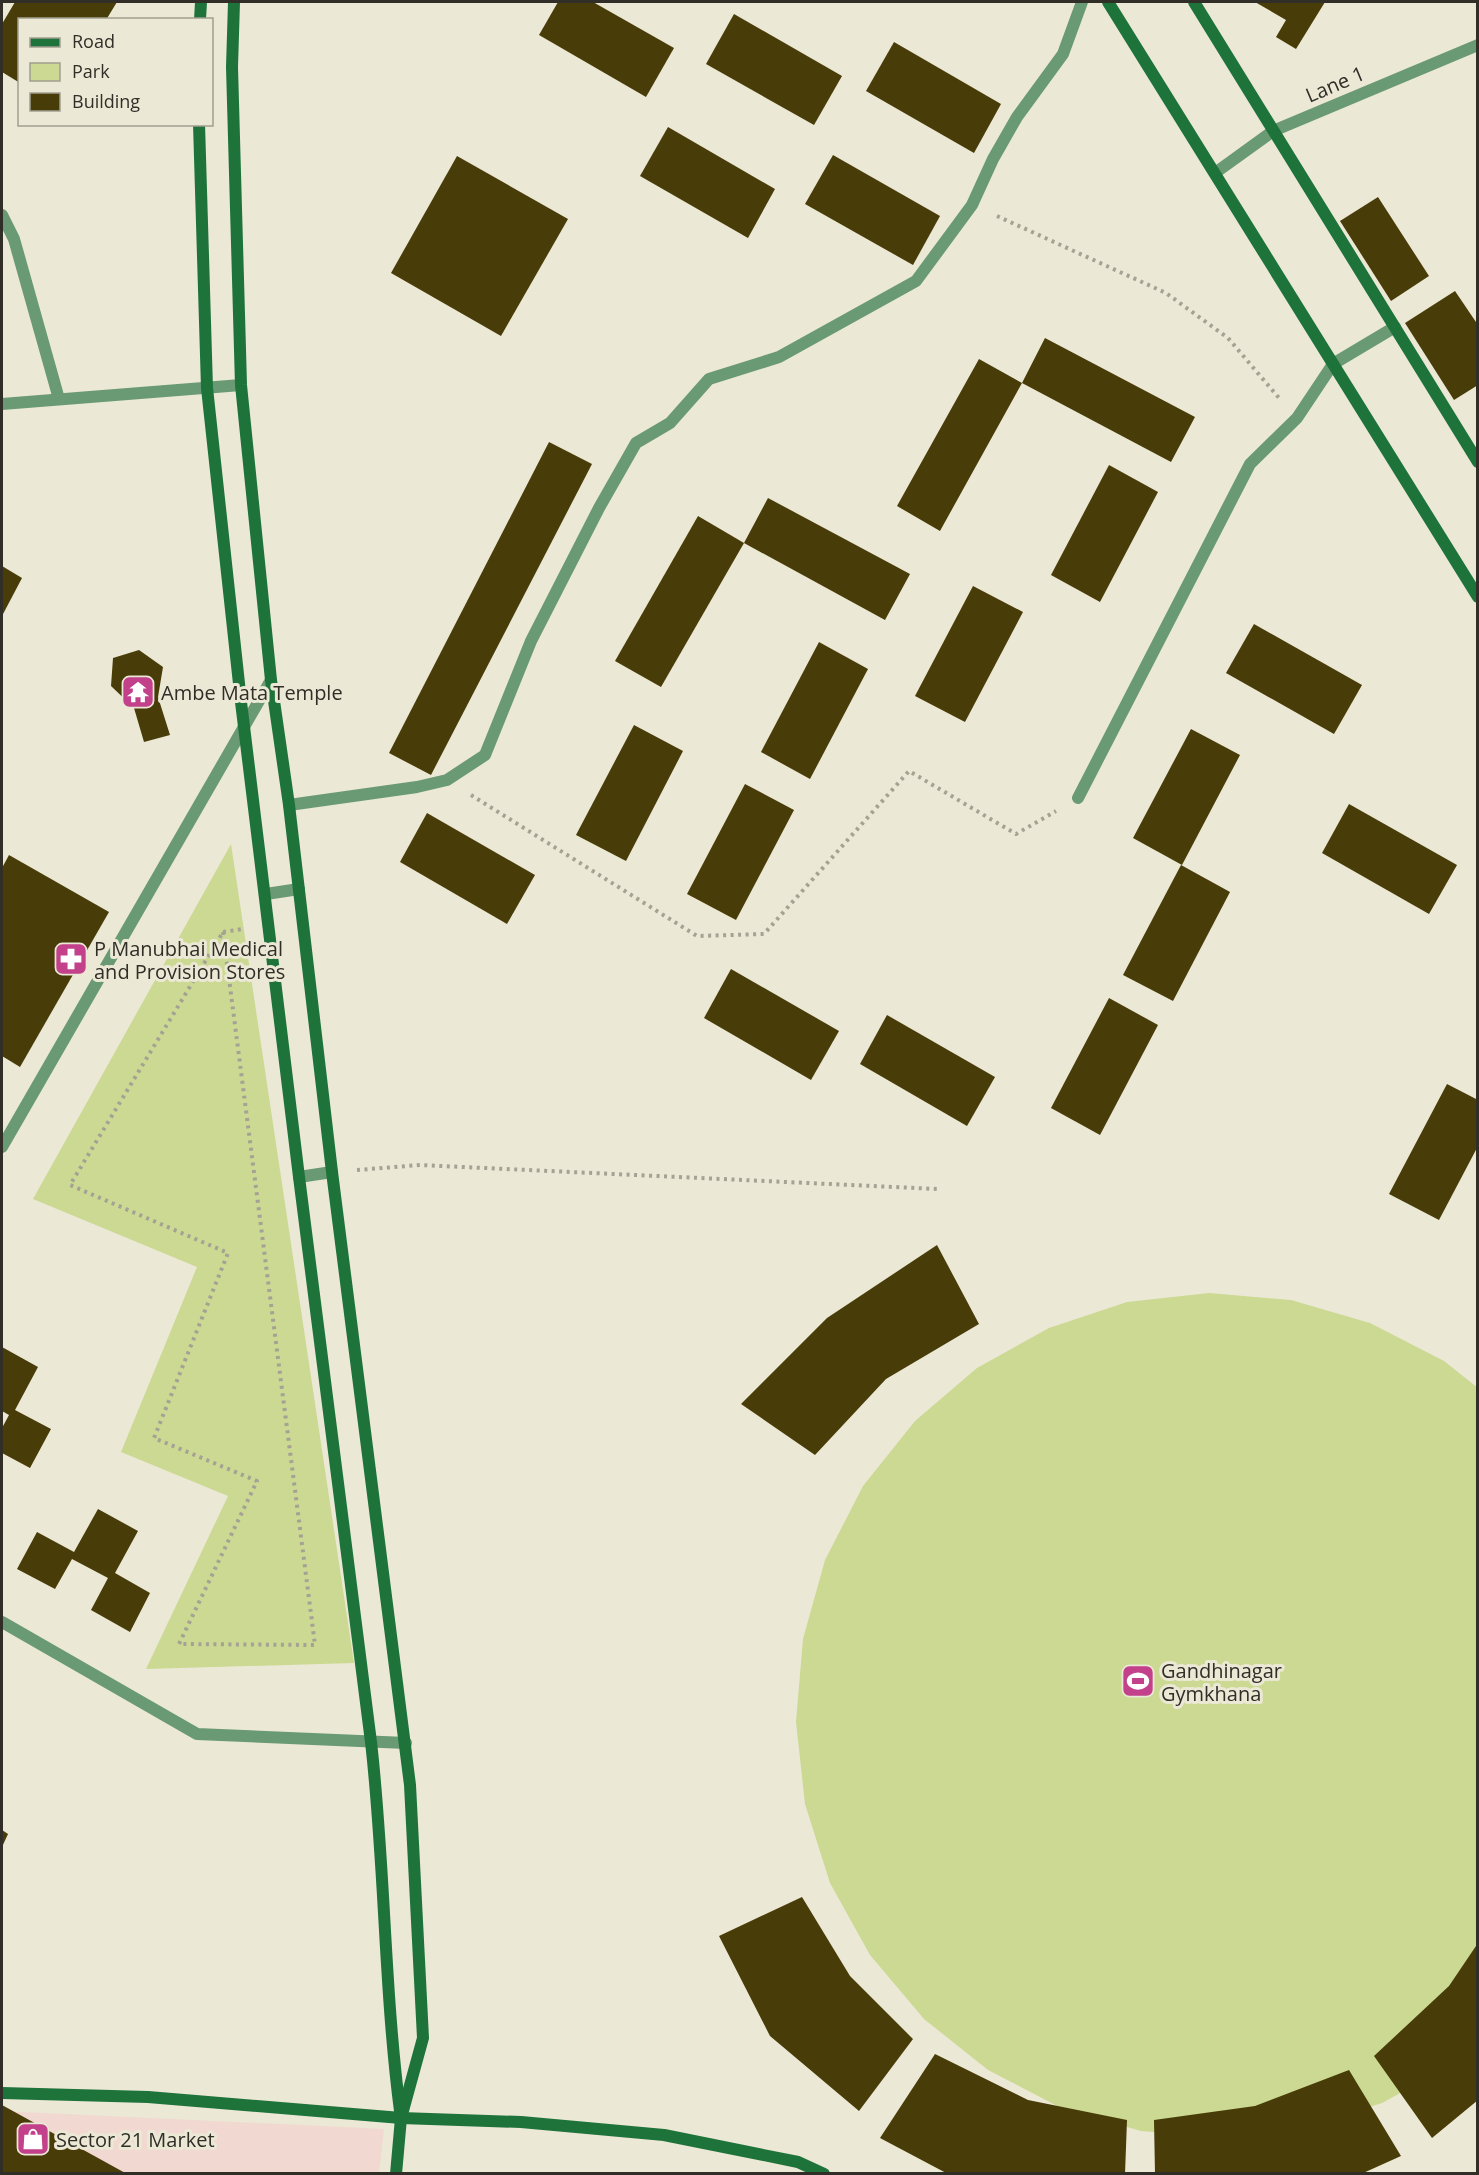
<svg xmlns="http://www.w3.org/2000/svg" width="1479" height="2175" font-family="'Open Sans',sans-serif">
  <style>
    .commercial { fill: #f1d8d0 }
    .green { fill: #cbd993 }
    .building { fill: #483c08 }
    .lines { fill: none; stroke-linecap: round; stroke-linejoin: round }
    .path { stroke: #a5a294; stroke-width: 4; stroke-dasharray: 3 4.5; stroke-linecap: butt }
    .street { stroke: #699a73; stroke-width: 12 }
    .secondary { stroke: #1e733b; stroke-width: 12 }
    .labels { text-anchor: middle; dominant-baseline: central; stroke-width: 6; stroke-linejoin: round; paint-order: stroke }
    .street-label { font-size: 20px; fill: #302e27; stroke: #ece8d6 }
    .poi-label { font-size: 20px; fill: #302e27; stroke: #ece8d6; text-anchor: start }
  </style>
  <rect width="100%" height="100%" fill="#ece8d6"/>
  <!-- commercial -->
  <path class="commercial" d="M2,2111l382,18 -5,44 -377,1z"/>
  <!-- green -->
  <g class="green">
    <path d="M231,844l123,819 -208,6 82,-173 -107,-44 76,-185 -164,-68z"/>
    <path d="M1209,1293l82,7 79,23 74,38 34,27 -1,655 -22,20 -73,40 -78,25 -82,9 -81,-6 -80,-23 -73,-38 -64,-51 -54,-64 -40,-72 -25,-79 -9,-82 7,-83 22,-79 38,-74 52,-65 62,-53 72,-40 78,-26z"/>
  </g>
  <!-- building -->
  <g class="building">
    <path d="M15,2h102l-11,18h-86v63l-18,-11v-48z"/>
    <path d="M558,2h35l81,46 -28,49 -107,-62z"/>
    <path d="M1255,2h70l-29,47 -20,-12 10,-17z"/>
    <path d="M734,14l108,62 -28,49 -108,-61z"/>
    <path d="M894,42l107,62 -27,49 -108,-62z"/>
    <path d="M668,127l107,62 -27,49 -108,-62z"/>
    <path d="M833,155l107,61 -27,49 -108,-61z"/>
    <path d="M457,156l111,63 -67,117 -110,-63z"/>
    <path d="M1378,197l51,79 -38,25 -51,-80z"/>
    <path d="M1455,291l23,34v60l-24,15 -49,-77z"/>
    <path d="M1045,338l150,79 -24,45 -149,-79 -82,148 -43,-25 82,-147 43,24z"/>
    <path d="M549,442l43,22 -161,311 -42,-22z"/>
    <path d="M1109,465l49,27 -58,110 -49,-27z"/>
    <path d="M768,498l142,76 -25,46 -141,-77z"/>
    <path d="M698,516l46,27 -83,144 -46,-26z"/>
    <path d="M2,566l20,12 -20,38z"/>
    <path d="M973,586l50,26 -58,110 -50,-26z"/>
    <path d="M1254,624l108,61 -28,49 -108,-61z"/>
    <path d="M819,642l49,27 -58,110 -49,-27z"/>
    <path d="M139,650l24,17 -5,30 12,38 -26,7 -10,-34 -23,-22 2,-28z"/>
    <path d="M634,725l49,26 -57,110 -50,-26z"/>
    <path d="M1191,729l49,26 -58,110 -49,-27z"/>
    <path d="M745,784l49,26 -58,110 -49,-26z"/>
    <path d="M1349,804l108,61 -28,49 -107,-61z"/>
    <path d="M427,813l108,62 -28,49 -107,-62z"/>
    <path d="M9,855l100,57 -89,155 -18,-11v-188z"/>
    <path d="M1181,865l49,27 -57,109 -50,-26z"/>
    <path d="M731,969l108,62 -28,49 -107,-62z"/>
    <path d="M1109,998l49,27 -58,110 -49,-27z"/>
    <path d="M887,1015l108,62 -28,49 -107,-62z"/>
    <path d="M1447,1084l31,16v46l-39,74 -50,-26z"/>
    <path d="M937,1245l42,79 -93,55 -71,76 -74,-51 86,-86z"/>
    <path d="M2,1347l36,20 -23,43 36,19 -21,39 -28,-15v-25l7,-13 -7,-4z"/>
    <path d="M98,1509l40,22 -23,42 35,20 -20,39 -39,-22 17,-32 -36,-19 -17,30 -38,-20 20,-37 37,20z"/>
    <path d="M2,1830l6,4 -6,13z"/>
    <path d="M802,1897l48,79 63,63 -54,72 -89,-75 -51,-100z"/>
    <path d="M1478,1943v157l-46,38 -58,-82 75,-70z"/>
    <path d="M935,2054l93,46 99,20 -2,54h-177l-68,-36z"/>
    <path d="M1349,2070l52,86 -40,18h-206l-1,-54 101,-14z"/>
    <path d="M2,2105l125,69h-125z"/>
  </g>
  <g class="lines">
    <!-- path -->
    <g class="path">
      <path d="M997,216l169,77 62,45 51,60"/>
      <path d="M471,795l226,141 67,-2 145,-163 107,63 40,-23"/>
      <path d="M223,932l92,713 -136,-1 78,-163 -103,-43 74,-185 -158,-68z"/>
      <path d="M223,932l20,-3"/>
      <path d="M357,1170l63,-5 517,24"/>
    </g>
    <!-- street -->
    <g class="street">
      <path d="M1215,173l58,-42 205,-86"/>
      <path d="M2,215l12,24 45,160"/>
      <path d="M2,404l239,-19"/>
      <path d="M1078,798l172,-334 47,-46 36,-54 62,-37"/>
      <path d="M289,805l128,-18 30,-7 38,-25 46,-114 68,-133 37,-65 34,-20 39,-44 70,-22 137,-76 56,-76 21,-46 24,-42 46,-63 19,-52"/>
      <path d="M266,894l33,-5"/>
      <path d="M2,1147l269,-467"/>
      <path d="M299,1177l33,-5"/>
      <path d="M2,1622l195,112 209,9"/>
    </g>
    <!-- secondary -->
    <g class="secondary">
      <path d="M234,2l-2,65 9,318 30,295 18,125 43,367 78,613 13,253 -22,80 -5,56"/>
      <path d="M1108,2l370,595"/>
      <path d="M1194,2l284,460"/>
      <path d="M200,20l1,-18"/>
      <path d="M199,124l8,264 34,314 58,475 72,565c14,123 13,246 29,369"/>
      <path d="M2,2093l146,4 253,21 120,4 143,13 134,27 26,12"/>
    </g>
  </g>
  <!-- icons -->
  <defs>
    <g id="temple-square" transform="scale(1.725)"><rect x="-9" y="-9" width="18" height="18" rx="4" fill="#c2418a" stroke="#ece8d6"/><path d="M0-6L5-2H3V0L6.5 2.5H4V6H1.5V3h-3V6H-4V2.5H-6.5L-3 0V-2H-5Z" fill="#fff"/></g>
    <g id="pharmacy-square" transform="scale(1.725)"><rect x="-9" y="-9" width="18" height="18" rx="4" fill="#c2418a" stroke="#ece8d6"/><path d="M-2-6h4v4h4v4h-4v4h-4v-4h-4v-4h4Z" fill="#fff"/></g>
    <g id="stadium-square" transform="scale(1.725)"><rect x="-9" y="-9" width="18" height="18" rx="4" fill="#c2418a" stroke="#ece8d6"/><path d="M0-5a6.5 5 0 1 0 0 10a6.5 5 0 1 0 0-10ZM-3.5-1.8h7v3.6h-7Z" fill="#fff"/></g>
    <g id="shop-square" transform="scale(1.725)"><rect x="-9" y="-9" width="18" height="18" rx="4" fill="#c2418a" stroke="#ece8d6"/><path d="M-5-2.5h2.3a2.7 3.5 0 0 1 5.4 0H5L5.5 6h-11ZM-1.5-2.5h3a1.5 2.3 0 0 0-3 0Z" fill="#fff"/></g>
  </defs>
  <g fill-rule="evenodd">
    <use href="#temple-square" x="138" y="692"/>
    <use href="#pharmacy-square" x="71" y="959"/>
    <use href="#stadium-square" x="1138" y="1681"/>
    <use href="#shop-square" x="33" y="2139"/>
  </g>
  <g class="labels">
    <!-- street labels -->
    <g class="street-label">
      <text transform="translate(1335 84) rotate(-23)">Lane 1</text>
    </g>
    <!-- poi labels -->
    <g class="poi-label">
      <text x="161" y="692">Ambe Mata Temple</text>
      <text x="94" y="948">P Manubhai Medical<tspan x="94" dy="23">and Provision Stores</tspan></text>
      <text x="1161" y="1670">Gandhinagar<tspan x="1161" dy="23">Gymkhana</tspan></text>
      <text x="56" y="2139">Sector 21 Market</text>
    </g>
  </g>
  <!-- border -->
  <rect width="1479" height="2175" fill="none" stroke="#302e27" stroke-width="6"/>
  <!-- legend -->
  <rect x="18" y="18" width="195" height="108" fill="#ece8d6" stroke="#a19e90" stroke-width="1.5"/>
  <rect x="30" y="38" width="30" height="9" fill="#1e733b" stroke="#a19e90" stroke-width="1.5"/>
  <text x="72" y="48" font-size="18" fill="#302e27">Road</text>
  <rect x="30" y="63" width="30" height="18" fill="#cbd993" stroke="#a19e90" stroke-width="1.5"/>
  <text x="72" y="78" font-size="18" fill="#302e27">Park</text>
  <rect x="30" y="93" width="30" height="18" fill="#483c08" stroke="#a19e90" stroke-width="1.5"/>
  <text x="72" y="108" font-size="18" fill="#302e27">Building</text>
</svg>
